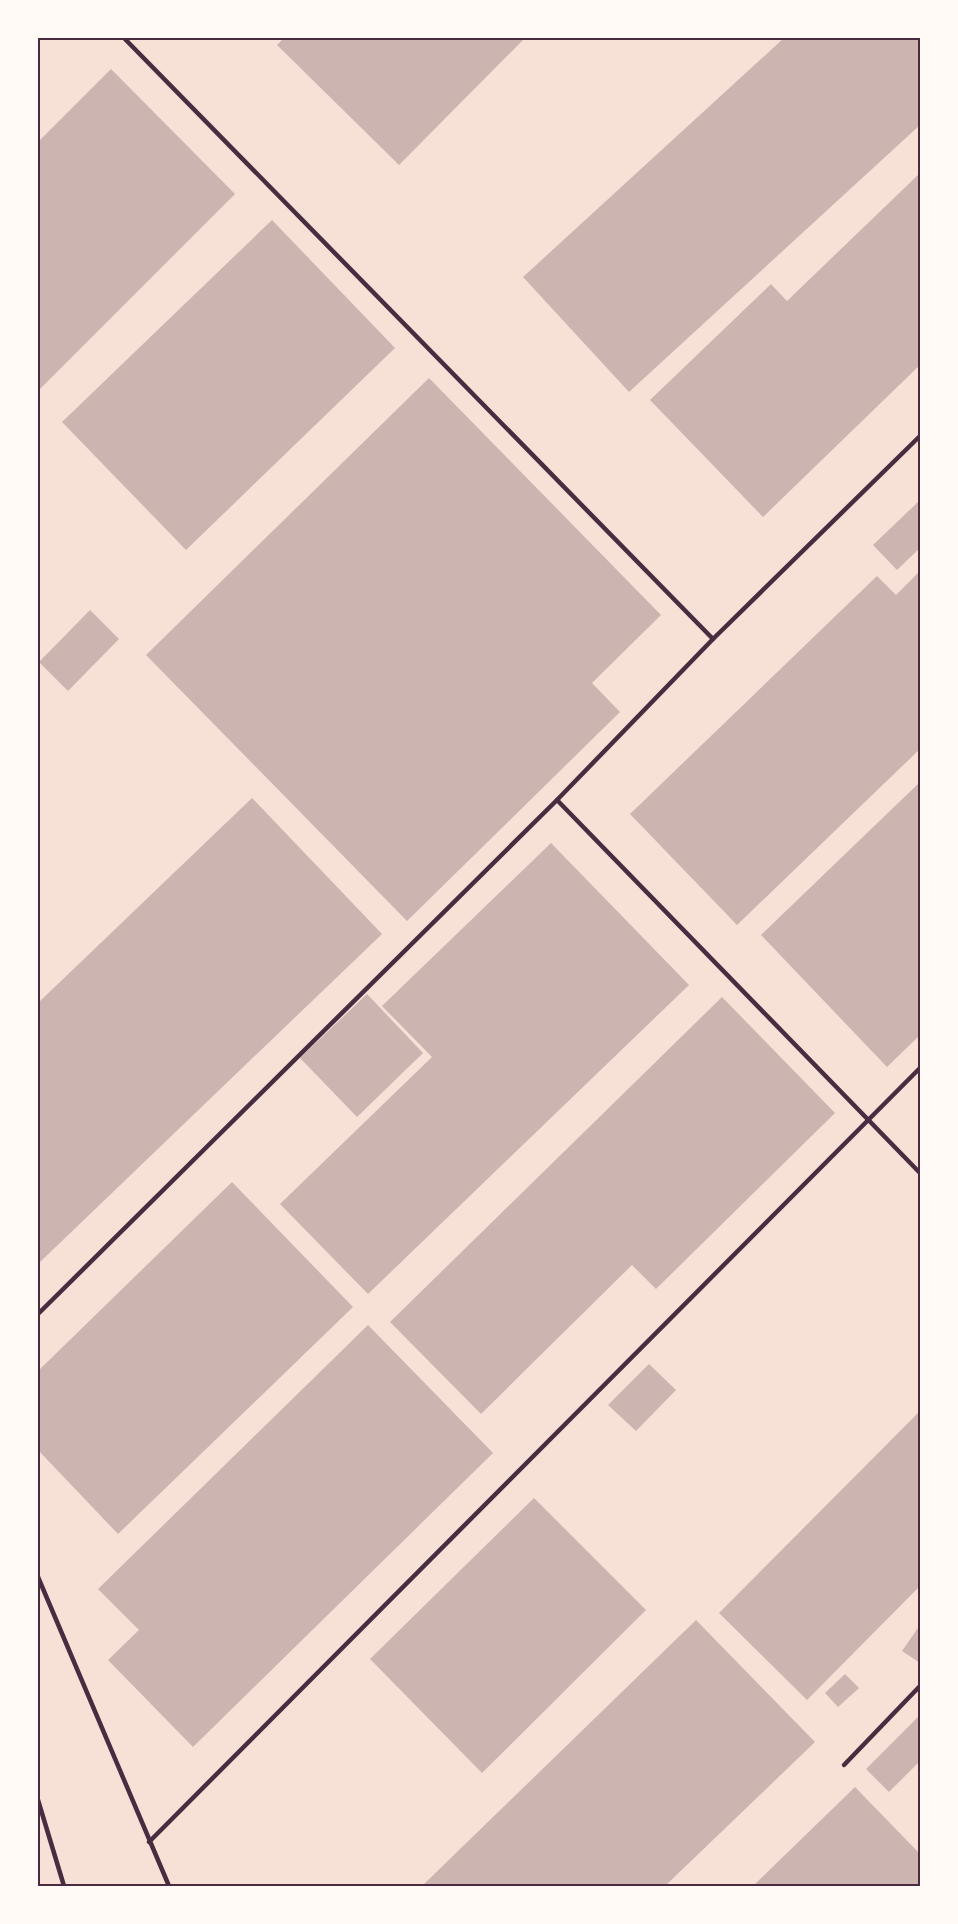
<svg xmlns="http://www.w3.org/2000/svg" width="958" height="1924" font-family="'Varela Round',sans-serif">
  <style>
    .building { fill: #ccb4b1 }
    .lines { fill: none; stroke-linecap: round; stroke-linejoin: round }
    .service { stroke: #4a2c40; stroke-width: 4.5 }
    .neatline { fill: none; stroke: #4a2c40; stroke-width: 2 }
  </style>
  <rect width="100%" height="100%" fill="#f7e1d7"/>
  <!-- building -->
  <g class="building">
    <path d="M284,38h241l-126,127 -122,-120z"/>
    <path d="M784,38h136v87l-291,267 -106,-115z"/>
    <path d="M111,69l124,125 -197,197v-249z"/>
    <path d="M920,173v192l-157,152 -113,-117 121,-116 16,17z"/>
    <path d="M272,220l123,128 -209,202 -124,-128z"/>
    <path d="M429,378l232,237 -69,68 28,29 -213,209 -261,-266z"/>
    <path d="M918,502l2,3v43l-23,22 -24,-25z"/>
    <path d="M920,571v178l-183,176 -107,-111 247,-238 19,19z"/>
    <path d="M90,610l29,29 -51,52 -29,-29z"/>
    <path d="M920,782v253l-33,32 -126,-132z"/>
    <path d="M252,798l130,136 -344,330v-261z"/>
    <path d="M551,843l138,142 -321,309 -88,-90 152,-147 -50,-51z"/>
    <path d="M367,994l56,59 -66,64 -57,-59z"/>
    <path d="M722,997l113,116 -179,176 -24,-24 -151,149 -91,-92z"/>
    <path d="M232,1182l121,125 -235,227 -80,-84v-79z"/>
    <path d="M368,1325l125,128 -300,294 -85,-87 31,-30 -41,-41z"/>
    <path d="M649,1364l27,26 -40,41 -28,-26z"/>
    <path d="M920,1411v175l-113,114 -88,-87z"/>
    <path d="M534,1498l112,112 -164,163 -112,-114z"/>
    <path d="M696,1620l119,122 -150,144h-243z"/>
    <path d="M920,1625v38l-18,-12z"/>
    <path d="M845,1674l14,14 -21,19 -13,-14z"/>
    <path d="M920,1715v46l-31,31 -23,-23z"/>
    <path d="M855,1787l65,67v32h-167z"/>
  </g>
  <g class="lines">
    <!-- service -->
    <g class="service">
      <path d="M124,38l589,601"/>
      <path d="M557,800l363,373"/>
      <path d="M38,1314l519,-514 156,-161 207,-203"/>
      <path d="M38,1577l131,309"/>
      <path d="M844,1765l76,-79"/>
      <path d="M38,1800l26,86"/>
      <path d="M149,1842l771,-774"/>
    </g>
  </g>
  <!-- border -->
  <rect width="958" height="1924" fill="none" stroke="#fffaf5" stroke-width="78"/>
  <rect x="39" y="39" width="880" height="1846" class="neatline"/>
</svg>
